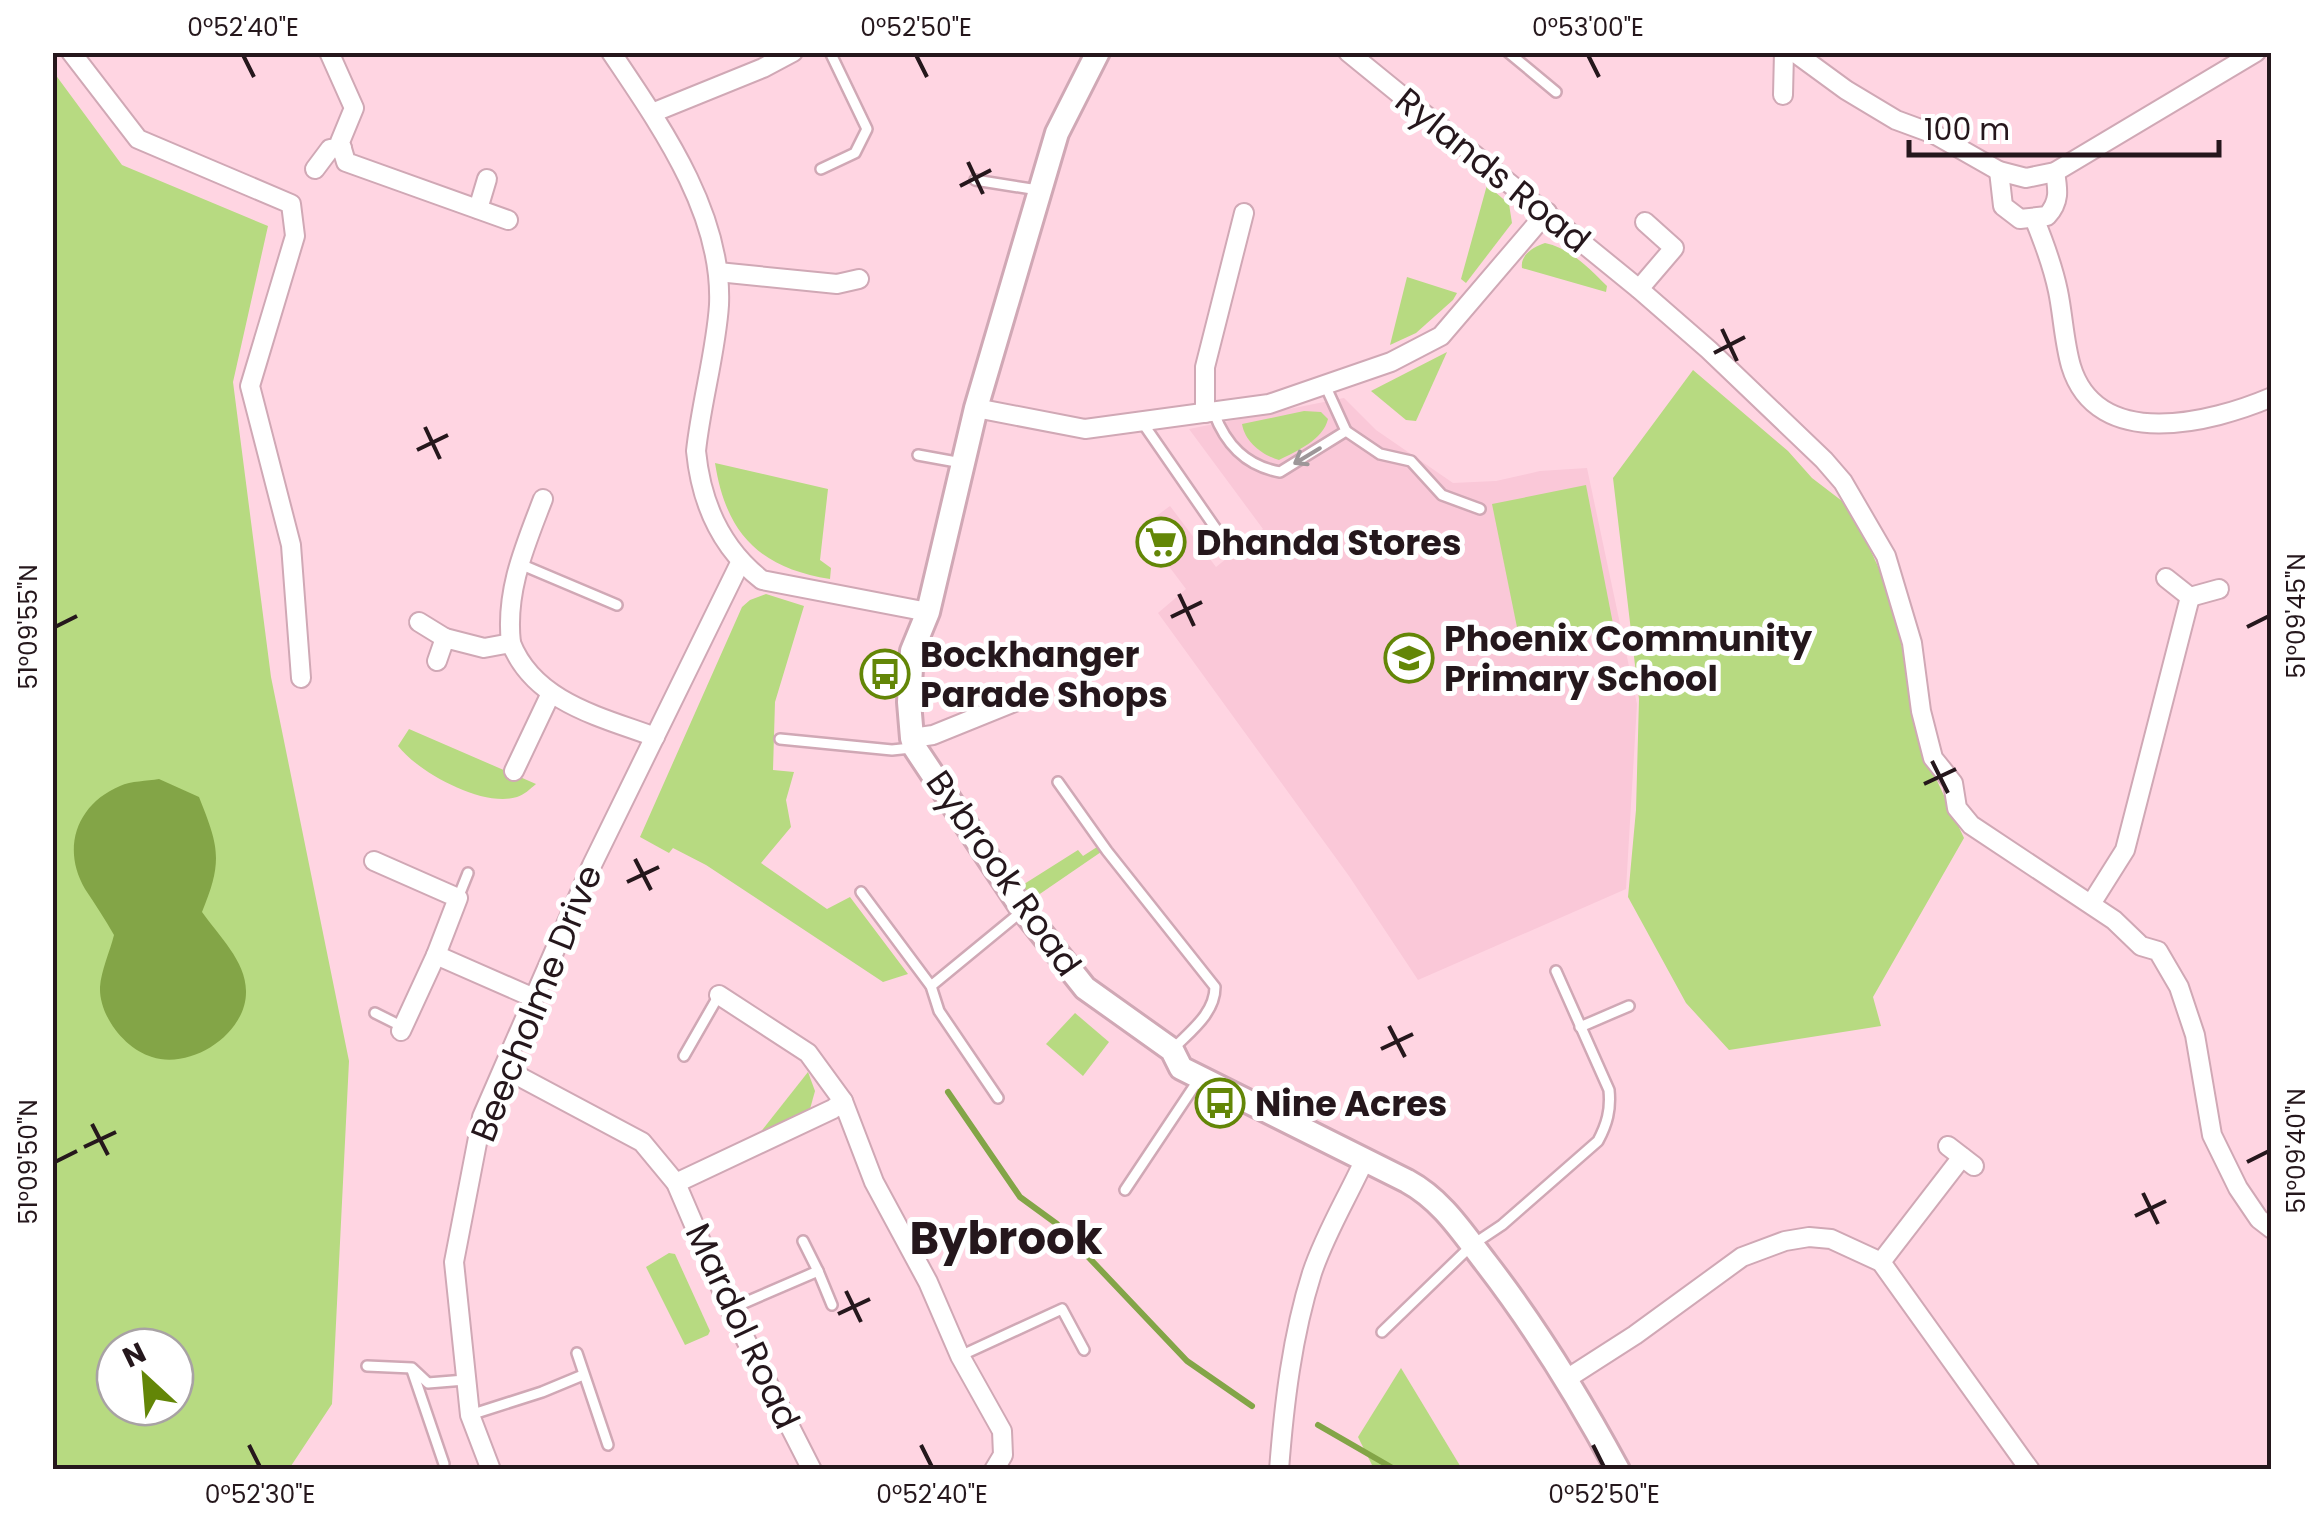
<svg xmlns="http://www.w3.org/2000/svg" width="2324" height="1522" font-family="Poppins,sans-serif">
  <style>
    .built { fill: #fac8d8 }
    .green { fill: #b7da81; fill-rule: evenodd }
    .water { fill: #83a547 }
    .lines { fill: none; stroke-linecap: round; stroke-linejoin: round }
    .stream { stroke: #83a547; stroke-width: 6 }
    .service-casing { stroke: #d0a8b5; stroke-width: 14 }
    .minor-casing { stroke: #d0a8b5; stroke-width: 22 }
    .tertiary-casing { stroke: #d0a8b5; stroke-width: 28 }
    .service { stroke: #fff; stroke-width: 9 }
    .minor { stroke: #fff; stroke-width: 18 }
    .tertiary { stroke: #fff; stroke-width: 22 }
    .oneway { stroke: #9d9799 }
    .ticks { fill: none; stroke: #25171c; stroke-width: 4 }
    .labels { text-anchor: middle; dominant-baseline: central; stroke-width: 10; stroke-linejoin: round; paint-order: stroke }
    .street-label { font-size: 35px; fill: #25171c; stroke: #fff }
    .poi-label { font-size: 35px; font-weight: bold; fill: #25171c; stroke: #fff; text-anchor: start }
    .district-label { font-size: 45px; font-weight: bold; fill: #25171c; stroke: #fff }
    .neatline { fill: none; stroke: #25171c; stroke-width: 4 }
    .ticks-label { font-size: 25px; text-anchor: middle; fill: #25171c }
  </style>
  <rect width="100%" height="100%" fill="#ffd5e2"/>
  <!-- built -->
  <path class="built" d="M1344,398l32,32 77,53 43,-2 44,-10 47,-3 50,236 -11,185 -208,91 -69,-104 -191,-263 28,-24 -46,-61 30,-22 46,61 47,-38 -74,-100z"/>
  <!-- green -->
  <g class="green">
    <path d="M52,70l70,95 146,61 -35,156 38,295 78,384 -17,343 -43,65h-236zM115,1347h60v60h-60z"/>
    <path d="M1487,185l22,19 3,19 -46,60 -5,-4z"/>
    <path d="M1545,243c25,5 45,26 62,43l-1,6 -84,-24c-2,-14 12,-21 23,-25z"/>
    <path d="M1407,277l50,16 -4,7 -37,33 -26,12z"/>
    <path d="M1447,352l-31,69 -10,-1 -35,-29z"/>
    <path d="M1693,370l95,81 24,27 30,23 23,37 20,44 15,52 12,82 12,37 40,85 -91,159 8,29 -152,24 -43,-47 -58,-106 8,-87 3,-111 -26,-221z"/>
    <path d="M1304,411l17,1 7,7c-5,21 -31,32 -49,41 -17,-5 -34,-18 -37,-36z"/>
    <path d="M715,463l113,26 -8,71 11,8 -1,11c-70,-11 -104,-45 -115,-116z"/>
    <path d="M1586,485l28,144 -93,18 -29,-143z"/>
    <path d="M766,594l38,12 -29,96 -2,68 21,2 -8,28 5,27 -30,36 66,46 23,-12 58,77 -25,8 -177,-117 -33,-17 -4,5 -29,-16 102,-230 8,-7z"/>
    <path d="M409,729l127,55c-6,5 -12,11 -19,13 -34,11 -99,-25 -119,-51z"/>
    <path d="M1097,847l4,5 -70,48 -10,-14 57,-36 5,6z"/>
    <path d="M1075,1013l34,29 -26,34 -37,-32z"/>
    <path d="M808,1072l7,19 -5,18 -51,25z"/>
    <path d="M669,1253l6,1 35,77 -2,4 -23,10 -39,-78z"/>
    <path d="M1401,1368l61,101h-88l-16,-32z"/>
  </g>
  <!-- water -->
  <path class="water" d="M159,779l40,18c20,50 24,64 3,115 16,23 44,49 44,79 1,42 -54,79 -94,66 -27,-8 -53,-41 -52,-70 1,-16 10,-36 14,-52 -9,-16 -19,-31 -29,-46 -24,-41 -8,-85 35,-103 11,-5 27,-5 39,-7z"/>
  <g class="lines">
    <!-- stream -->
    <g class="stream">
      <path d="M948,1092l72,105 37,27 130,137 65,45"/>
      <path d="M1318,1425l78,45"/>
    </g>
    <!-- service casing -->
    <g class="service-casing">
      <g id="service">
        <path d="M1508,52l48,40"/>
        <path d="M821,169l34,-16 12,-24 -37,-77"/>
        <path d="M975,180l63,10"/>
        <path d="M1214,413c12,32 32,53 66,59l66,-41 -21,-46"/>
        <path d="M1142,422l81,117"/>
        <path d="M1346,431l34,23 31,7 31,34 38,14"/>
        <path d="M918,455l44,8"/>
        <path d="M520,564l97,41"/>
        <path d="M780,739l112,11 19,-2"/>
        <path d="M1058,782l49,69 108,136c0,27 -26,45 -43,63"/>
        <path d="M861,892l70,94 8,25 59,87"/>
        <path d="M458,898l10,-25"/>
        <path d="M931,986l90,-74"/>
        <path d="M375,1013l28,14"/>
        <path d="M1580,1027l49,-21"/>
        <path d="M684,1056l35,-61"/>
        <path d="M1125,1190l74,-111"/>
        <path d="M818,1271l14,34"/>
        <path d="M730,1309l88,-38 -15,-30"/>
        <path d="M1382,1332l90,-87 30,-20 96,-84c9,-17 13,-31 11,-51l-53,-119"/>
        <path d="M577,1353l31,92"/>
        <path d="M960,1356l102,-47 22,41"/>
        <path d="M367,1366l45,2 16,15 37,-3"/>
        <path d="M412,1370l32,94"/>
        <path d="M470,1415l72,-23 41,-17"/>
      </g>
    </g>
    <!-- minor casing -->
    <g class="minor-casing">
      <g id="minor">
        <path d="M71,52l67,87 153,65 4,32 -45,150 41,159 10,133"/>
        <path d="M329,52l25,56 -14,34 6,20 162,58"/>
        <path d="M611,52c49,73 112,161 108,253 -3,47 -18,98 -23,146 5,51 25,97 66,129l166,32"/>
        <path d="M1348,52l291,237 70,61 115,110 19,22 43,74 26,87 9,68 12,47 20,25 4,25 14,17 143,95 27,26 17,5 21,36 16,48 17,100 26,53 21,31 13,10"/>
        <path d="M1794,52l52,38 50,30 38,14 65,37 27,7 29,-6 201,-120"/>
        <path d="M1783,95l1,-43"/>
        <path d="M652,113l111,-45 30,-16"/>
        <path d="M315,169l15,-20 12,-1"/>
        <path d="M1999,171l4,35 17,13 27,-3c13,-14 11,-26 8,-44"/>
        <path d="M478,209l9,-30"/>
        <path d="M2034,218c9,22 19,49 24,73 5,24 6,51 13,75 26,86 140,57 201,31"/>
        <path d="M718,272l119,12 22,-5"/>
        <path d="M1639,289l35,-41 -29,-26"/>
        <path d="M976,408l109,21 184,-25 122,-42 50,-26 106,-124"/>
        <path d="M1205,413v-46l39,-154"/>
        <path d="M2166,578l24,19 29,-8"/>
        <path d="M419,622l26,16"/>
        <path d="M511,643c-6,-52 14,-97 32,-144"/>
        <path d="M437,661l8,-23 39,10 27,-5c23,59 90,74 144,94"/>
        <path d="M912,738l21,-3 84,-34"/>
        <path d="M514,771l37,-78"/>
        <path d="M374,861l84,37 -22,57 98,43"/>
        <path d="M2091,904l34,-54 65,-253"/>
        <path d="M719,995l89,58 35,48 31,81 54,100 32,74 42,75 1,24 -9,15"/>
        <path d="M401,1031l35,-76"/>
        <path d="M505,1069l137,73 34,41 54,126 82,161"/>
        <path d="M1948,1146l26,20"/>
        <path d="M676,1183l157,-74 10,-8"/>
        <path d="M1881,1262l81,-105"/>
        <path d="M1568,1378l67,-43 107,-78 43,-16 24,-4 22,2 50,23 149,208"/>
        <path d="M491,1470l-21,-55 -16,-153 28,-145 110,-252 148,-302"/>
        <path d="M1279,1470c5,-66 13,-134 33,-197 13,-39 35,-75 52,-112"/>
      </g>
    </g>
    <!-- tertiary casing -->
    <g class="tertiary-casing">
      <path id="tertiary" d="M1098,52l-41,81 -81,275 -48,204 -16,39 -3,51 3,36 3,10 108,162 62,78 87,62 9,18 226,113c35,19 55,51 79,82 51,66 92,133 132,207"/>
    </g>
    <!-- service -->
    <use href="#service" class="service"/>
    <!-- minor -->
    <use href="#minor" class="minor"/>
    <!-- tertiary -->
    <use href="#tertiary" class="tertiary"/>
  </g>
  <!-- one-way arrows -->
  <defs><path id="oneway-shaft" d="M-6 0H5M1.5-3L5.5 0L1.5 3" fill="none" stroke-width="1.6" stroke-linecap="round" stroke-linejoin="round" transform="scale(2.5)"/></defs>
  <use class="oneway" href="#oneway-shaft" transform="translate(1307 456) rotate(149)"/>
  <!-- ticks -->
  <path class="ticks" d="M243,55l11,22M916,55l11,22M1588,55l11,22M968,162l15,32M960,186l31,-16M1722,329l15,32M1714,353l31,-16M425,427l15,32M417,450l31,-15M1179,594l15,32M1171,617l31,-15M55,627l22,-11M2247,627l22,-11M1932,761l16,32M1924,784l32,-15M635,859l16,31M627,882l32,-15M1389,1026l16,31M1381,1049l32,-15M92,1124l16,31M84,1147l32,-15M55,1162l22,-11M2247,1162l22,-11M2143,1193l15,31M2135,1216l31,-15M846,1291l15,31M838,1314l32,-15M249,1445l11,22M921,1445l11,22M1593,1445l11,22"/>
  <!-- icons -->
  <defs>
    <g id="supermarket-ring" transform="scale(2.5)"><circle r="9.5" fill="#fff" stroke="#638607" stroke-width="1.5"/><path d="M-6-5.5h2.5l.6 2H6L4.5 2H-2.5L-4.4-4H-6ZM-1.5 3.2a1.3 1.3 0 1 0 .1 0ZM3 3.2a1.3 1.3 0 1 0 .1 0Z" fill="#638607"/></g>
    <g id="school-ring" transform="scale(2.5)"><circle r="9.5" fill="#fff" stroke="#638607" stroke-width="1.5"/><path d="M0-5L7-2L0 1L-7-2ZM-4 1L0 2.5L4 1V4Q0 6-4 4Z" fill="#638607"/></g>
    <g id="bus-ring" transform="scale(2.5)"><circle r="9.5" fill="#fff" stroke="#638607" stroke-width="1.5"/><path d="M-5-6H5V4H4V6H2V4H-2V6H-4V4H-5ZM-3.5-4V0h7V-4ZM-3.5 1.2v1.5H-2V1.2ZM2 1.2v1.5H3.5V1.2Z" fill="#638607"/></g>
  </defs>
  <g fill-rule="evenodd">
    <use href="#supermarket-ring" x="1161" y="542"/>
    <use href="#school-ring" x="1409" y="658"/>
    <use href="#bus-ring" x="885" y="674"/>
    <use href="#bus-ring" x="1220" y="1103"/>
  </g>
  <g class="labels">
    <!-- street labels -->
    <g class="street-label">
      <text transform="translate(1493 170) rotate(39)">Rylands Road</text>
      <text transform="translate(1004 873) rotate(55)">Bybrook Road</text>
      <text transform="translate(536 1003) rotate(-68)">Beecholme Drive</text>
      <text transform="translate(743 1326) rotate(65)">Mardol Road</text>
    </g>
    <!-- poi labels -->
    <g class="poi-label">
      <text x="1196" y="542">Dhanda Stores</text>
      <text x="1444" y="638">Phoenix Community<tspan x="1444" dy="40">Primary School</tspan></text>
      <text x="920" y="654">Bockhanger<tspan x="920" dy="40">Parade Shops</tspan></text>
      <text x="1255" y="1103">Nine Acres</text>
    </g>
    <!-- district labels -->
    <g class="district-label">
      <text x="1006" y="1238">Bybrook</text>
    </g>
  </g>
  <!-- border -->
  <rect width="2324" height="1522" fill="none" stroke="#ffffff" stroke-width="110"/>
  <!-- north arrow -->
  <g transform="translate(145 1377) rotate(334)"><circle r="48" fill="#ffffff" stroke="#a8a2a4" stroke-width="2.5"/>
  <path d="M0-8L18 38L0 25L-18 38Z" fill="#638607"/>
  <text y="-15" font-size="28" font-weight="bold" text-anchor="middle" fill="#25171c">N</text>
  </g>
  <!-- scale -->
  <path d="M1909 140v15h310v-15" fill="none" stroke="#25171c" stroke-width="5"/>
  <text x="1924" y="140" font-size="30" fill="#25171c" stroke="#ffffff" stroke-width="8" paint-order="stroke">100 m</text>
  <rect x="55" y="55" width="2214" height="1412" class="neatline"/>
  <g class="ticks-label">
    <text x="243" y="36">0°52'40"E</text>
    <text x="916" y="36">0°52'50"E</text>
    <text x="1588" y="36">0°53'00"E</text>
    <text transform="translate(2296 616) rotate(-90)" y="9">51°09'45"N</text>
    <text transform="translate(28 627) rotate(-90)" y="9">51°09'55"N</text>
    <text transform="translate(2296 1151) rotate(-90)" y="9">51°09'40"N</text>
    <text transform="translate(28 1162) rotate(-90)" y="9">51°09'50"N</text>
    <text x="260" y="1503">0°52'30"E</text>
    <text x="932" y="1503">0°52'40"E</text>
    <text x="1604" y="1503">0°52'50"E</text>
  </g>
</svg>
